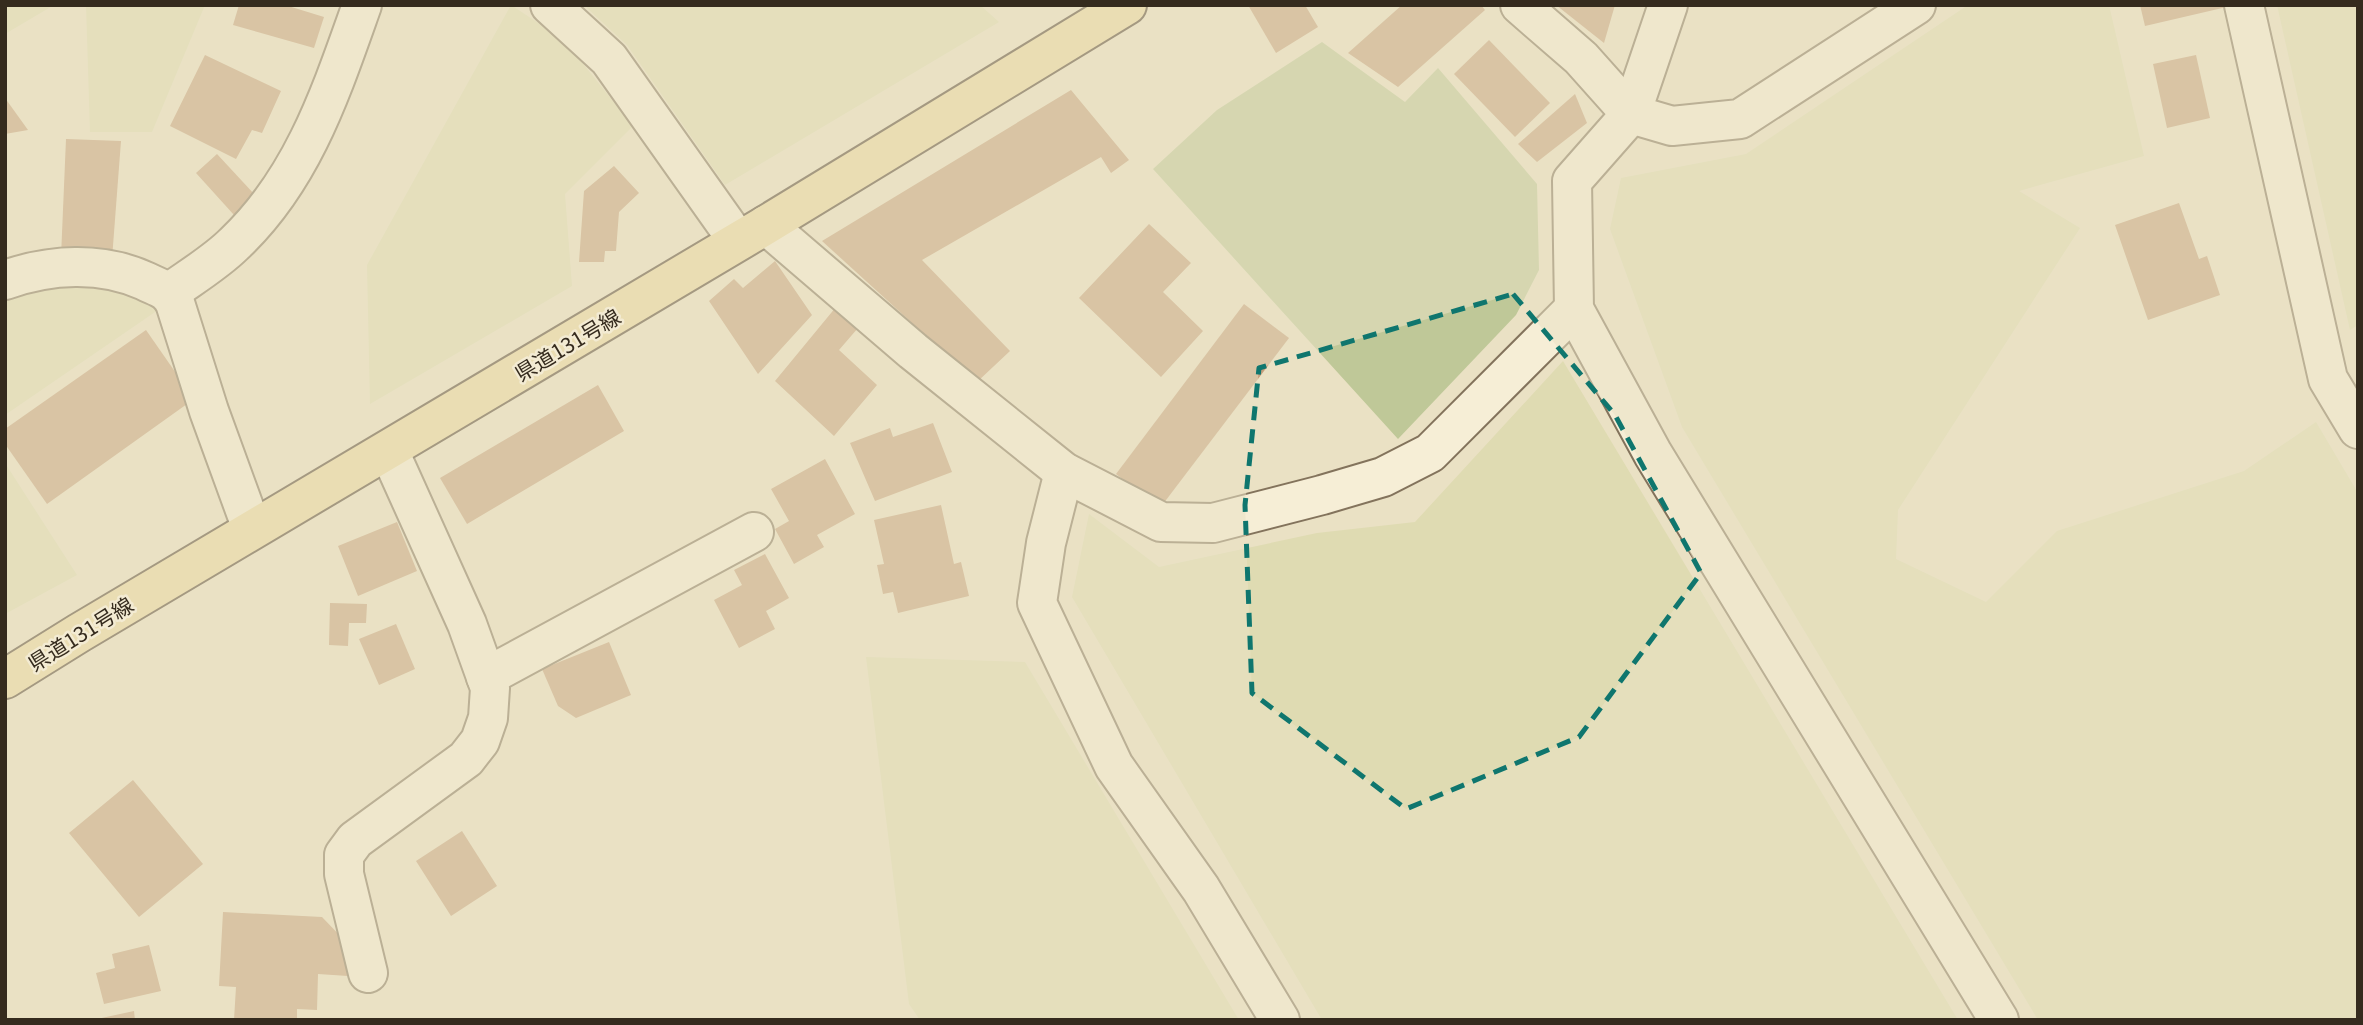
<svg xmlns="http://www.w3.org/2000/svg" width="2363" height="1025" font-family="Georgia,'Noto Sans JP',serif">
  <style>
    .farmland { fill: #dfdbb2 }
    .green { fill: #bfc898 }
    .building { fill: #c69f7c }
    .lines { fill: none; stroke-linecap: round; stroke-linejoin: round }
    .minor-casing { stroke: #83735c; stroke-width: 42 }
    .major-casing { stroke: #524130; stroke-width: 42 }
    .minor { stroke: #f6eed6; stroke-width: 38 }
    .major { stroke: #ebd89e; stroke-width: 38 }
    .marked { fill: none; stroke: #0f766e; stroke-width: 5; stroke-dasharray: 14 9; stroke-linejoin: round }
    .labels { text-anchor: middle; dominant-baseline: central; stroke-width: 5; stroke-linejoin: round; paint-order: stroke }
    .street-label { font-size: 21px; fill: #352b1e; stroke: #f3ebd3 }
  </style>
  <rect width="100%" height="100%" fill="#eae1c4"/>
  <!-- farmland -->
  <g class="farmland">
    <path d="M5,5h49l-49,29z"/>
    <path d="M86,5h119l-53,127h-62z"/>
    <path d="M511,5l53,35 69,86 -68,68 7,92 -202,118 -3,-139z"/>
    <path d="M588,5h392l19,17 -274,163 -98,-140 -40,-37z"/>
    <path d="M1968,5h141l35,151 -125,35 61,37 -182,282 -2,49 90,43 71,-71 187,-60 72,-49 42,71v527h-320l-356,-593 -72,-198 11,-51 125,-24z"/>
    <path d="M2277,5h81v320l-8,5z"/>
    <path d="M87,285l52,9 19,16 -153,105v-116l15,-8z"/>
    <path d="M1563,361l395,659h-636l-250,-423 17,-83 70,53 158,-34 98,-11z"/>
    <path d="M5,463l72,112 -72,39z"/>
    <path d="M866,657l159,5 214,358h-319l-11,-16z"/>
  </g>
  <!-- green -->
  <path class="green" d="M1322,42l83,60 33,-34 99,116 2,86 -23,45 -118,124 -245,-270 64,-59z"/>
  <!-- building -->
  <g class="building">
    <path d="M239,5h46l39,12 -10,31 -81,-23z"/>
    <path d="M1248,5h57l13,22 -42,26z"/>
    <path d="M1402,5h79l4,5 -87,77 -50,-34z"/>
    <path d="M1556,5h59l-11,38z"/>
    <path d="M2140,5h90l1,1 -86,20z"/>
    <path d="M1489,40l61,63 -35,34 -61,-63z"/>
    <path d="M205,55l76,36 -19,42 -10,-3 -16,29 -66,-33z"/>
    <path d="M2196,55l14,63 -43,10 -14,-64z"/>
    <path d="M1071,90l58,70 -18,13 -10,-16 -179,103 88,91 -33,31 -155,-141z"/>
    <path d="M1575,94l12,29 -50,39 -19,-18z"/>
    <path d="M5,98l23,32 -23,4z"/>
    <path d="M66,139l55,2 -9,118 -51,-2z"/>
    <path d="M217,154l38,41 -21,20 -38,-42z"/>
    <path d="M614,166l25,27 -20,19 -3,39h-11l-1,11h-25l5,-71z"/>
    <path d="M2179,203l20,56 8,-3 13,39 -72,25 -33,-95z"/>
    <path d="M1149,224l42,39 -28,29 40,39 -42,46 -82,-79z"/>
    <path d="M775,261l37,54 -54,59 -49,-73 25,-22 9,9z"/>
    <path d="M1244,304l45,34 -129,170 -44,-34z"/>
    <path d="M836,307l22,21 -19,22 38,35 -43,51 -59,-55z"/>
    <path d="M146,330l48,69 -147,105 -42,-60v-15z"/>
    <path d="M598,385l26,46 -157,93 -27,-46z"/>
    <path d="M933,423l19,49 -77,29 -25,-58 40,-15 3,9z"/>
    <path d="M825,459l30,55 -38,21 7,12 -30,17 -19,-35 14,-8 -18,-32z"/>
    <path d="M941,505l13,59 7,-2 8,34 -71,17 -5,-21 -10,2 -6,-29 7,-1 -10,-44z"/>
    <path d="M397,522l20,49 -59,25 -20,-50z"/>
    <path d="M765,554l24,44 -23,13 9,18 -36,19 -25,-48 28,-15 -8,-15z"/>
    <path d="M330,603l37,1 -1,19h-17l-1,23 -19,-1z"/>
    <path d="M396,624l19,45 -36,16 -20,-46z"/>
    <path d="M609,642l22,53 -55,23 -18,-12 -16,-37z"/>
    <path d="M133,780l70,84 -64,53 -70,-84z"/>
    <path d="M462,831l35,55 -46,30 -35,-55z"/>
    <path d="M223,912l99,5 27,28 -1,31 -30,-2 -1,36 -20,-1v11h-63l2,-33 -17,-1z"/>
    <path d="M149,945l12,46 -57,13 -8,-31 19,-5 -3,-14z"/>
    <path d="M134,1011l1,9h-38v-1z"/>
  </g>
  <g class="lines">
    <!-- minor casing -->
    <g class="minor-casing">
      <g id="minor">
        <path d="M550,5l59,54 129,182"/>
        <path d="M1520,5l61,53 50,56 41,12 68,-7 176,-114"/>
        <path d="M1668,5l-37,109 -59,67 2,128 79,145 346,566"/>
        <path d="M2244,5l84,374 30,50"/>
        <path d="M766,225l147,126 151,121 97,50 52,1 109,-28 61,-18 47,-24 144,-144"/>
        <path d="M5,280c45,-16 96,-19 140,1 14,7 23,8 30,22l34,108 43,118"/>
        <path d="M170,292c21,-15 46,-30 64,-48 69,-65 97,-152 128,-239"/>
        <path d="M1064,472l-18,71 -9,60 77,163 87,123 79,131"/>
        <path d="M486,677l268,-145"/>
        <path d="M368,973l-24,-99v-19l11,-15 111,-81 14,-18 8,-23 2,-30 -23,-64 -78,-173"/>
      </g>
    </g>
    <!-- major casing -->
    <g class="major-casing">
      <path id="major" d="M5,679l74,-46 687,-408 361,-220"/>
    </g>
    <!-- minor -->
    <use href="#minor" class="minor"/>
    <!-- major -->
    <use href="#major" class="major"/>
  </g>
  <!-- marked area -->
  <path d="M0 0H2363V1025H0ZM1513,294l102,121 86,158 -122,164 -173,72 -154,-116 -7,-188 14,-137z" fill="#eae1c4" fill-opacity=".55" fill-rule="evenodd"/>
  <path class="marked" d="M1513,294l102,121 86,158 -122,164 -173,72 -154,-116 -7,-188 14,-137z"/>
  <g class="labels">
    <!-- street labels -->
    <g class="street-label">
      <text transform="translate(567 344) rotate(-31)">県道131号線</text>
      <text transform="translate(80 633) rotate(-32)">県道131号線</text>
    </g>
  </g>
  <!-- border -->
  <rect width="2363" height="1025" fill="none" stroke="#352b1e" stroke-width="14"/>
</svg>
